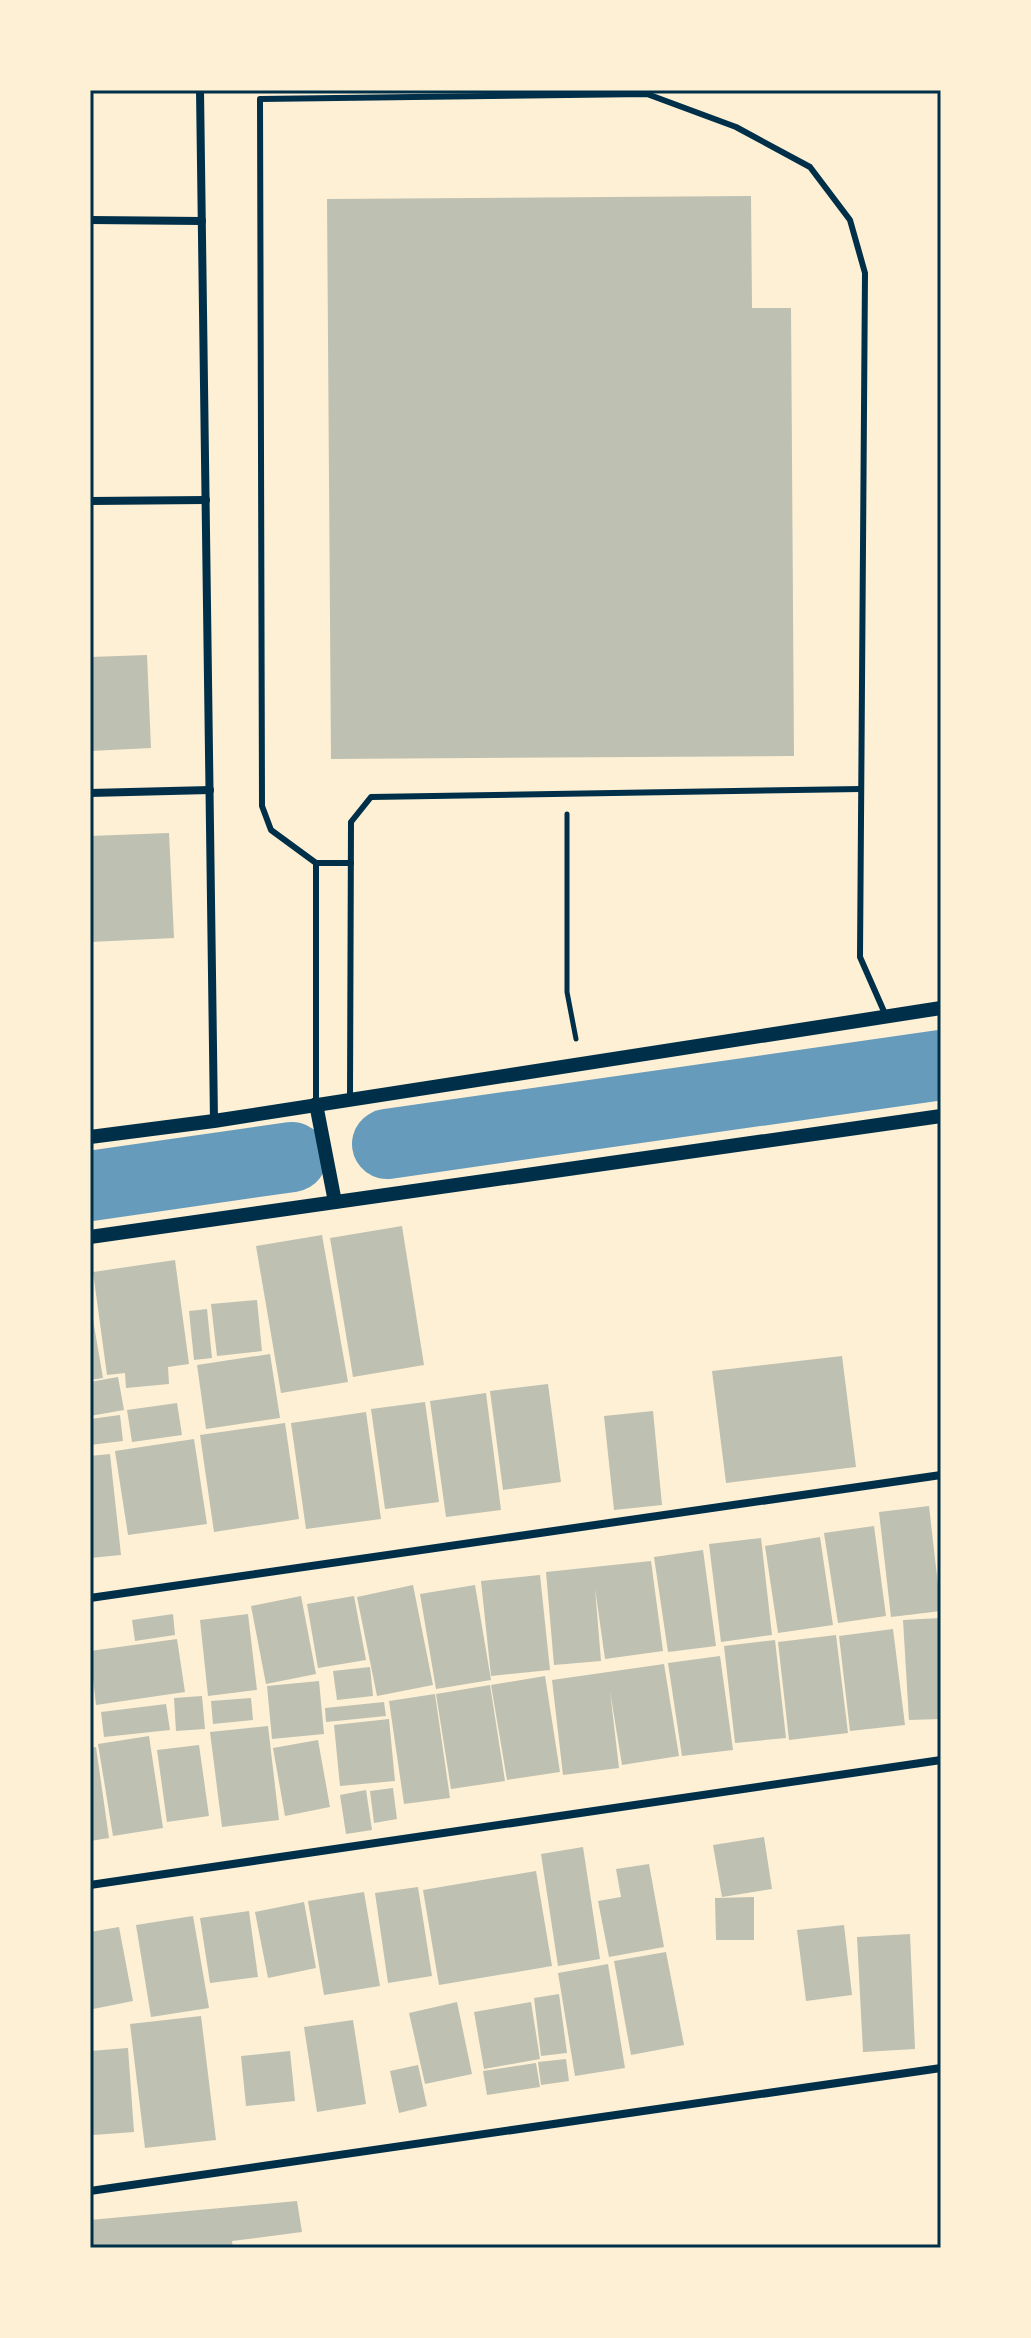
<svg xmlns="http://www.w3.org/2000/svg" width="1031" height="2338" font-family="'Archivo Narrow',sans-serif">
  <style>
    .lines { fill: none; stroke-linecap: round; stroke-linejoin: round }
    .river { stroke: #669bbc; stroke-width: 70 }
    .building { fill: #bec0b2 }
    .path { stroke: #003049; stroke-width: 5 }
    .service { stroke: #003049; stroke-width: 6 }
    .minor { stroke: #003049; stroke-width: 8 }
    .tertiary { stroke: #003049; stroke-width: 14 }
    .neatline { fill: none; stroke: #003049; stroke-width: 3 }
  </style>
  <rect width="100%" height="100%" fill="#fdf0d5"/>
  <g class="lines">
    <!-- river -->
    <g class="river">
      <path d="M387,1144l554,-79"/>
      <path d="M90,1186l202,-29"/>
    </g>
  </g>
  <!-- building -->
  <g class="building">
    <path d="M751,196l1,112h39l3,448 -463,3 -4,-560z"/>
    <path d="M147,655l4,93 -61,3v-94z"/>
    <path d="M169,833l5,105 -84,4v-106z"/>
    <path d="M402,1226l22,139 -71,12 -23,-139z"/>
    <path d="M322,1235l26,147 -67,11 -25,-147z"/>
    <path d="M175,1260l14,104 -21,3 1,17 -43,4 -1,-15 -18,2 -14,-103z"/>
    <path d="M257,1300l5,51 -45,5 -6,-52z"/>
    <path d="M90,1302l13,76 -13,2z"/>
    <path d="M207,1309l5,49 -18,2 -5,-49z"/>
    <path d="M270,1354l10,64 -74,11 -9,-64z"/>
    <path d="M842,1356l14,111 -130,16 -14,-112z"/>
    <path d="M118,1377l6,33 -34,6v-34z"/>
    <path d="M548,1384l13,98 -58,8 -13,-99z"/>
    <path d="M486,1393l15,117 -55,7 -16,-116z"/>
    <path d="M425,1402l14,100 -54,7 -14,-100z"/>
    <path d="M177,1403l5,32 -50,7 -5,-32z"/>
    <path d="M653,1411l9,94 -48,5 -10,-94z"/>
    <path d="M366,1412l15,107 -75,10 -15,-106z"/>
    <path d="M120,1415l3,26 -33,4v-26z"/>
    <path d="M285,1423l14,96 -85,13 -14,-97z"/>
    <path d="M194,1439l13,85 -79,11 -13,-84z"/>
    <path d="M110,1454l11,101 -31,3v-102z"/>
    <path d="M929,1506l12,105 -50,6 -12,-105z"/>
    <path d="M874,1526l12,90 -48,7 -14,-90z"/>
    <path d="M820,1537l13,88 -55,8 -13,-87z"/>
    <path d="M761,1538l11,97 -51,7 -12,-98z"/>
    <path d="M703,1550l13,96 -48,6 -14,-95z"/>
    <path d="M651,1561l12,90 -58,8 -10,-71 6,73 -47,4 -8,-93z"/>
    <path d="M540,1575l10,95 -59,6 -10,-95z"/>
    <path d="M413,1585l20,100 -56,11 -20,-99z"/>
    <path d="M475,1585l16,95 -55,9 -16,-95z"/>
    <path d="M301,1596l15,78 -50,10 -15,-78z"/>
    <path d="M354,1596l12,64 -48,8 -11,-64z"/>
    <path d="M173,1614l2,21 -40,6 -3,-21z"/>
    <path d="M248,1614l9,76 -49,6 -8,-76z"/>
    <path d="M941,1618v101l-32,1 -6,-100z"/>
    <path d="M893,1629l12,96 -55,6 -11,-95z"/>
    <path d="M836,1635l12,98 -59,7 -11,-98z"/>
    <path d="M177,1639l8,53 -89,13 -6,-54z"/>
    <path d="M775,1640l11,98 -51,5 -11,-97z"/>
    <path d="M720,1656l13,94 -51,6 -14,-93z"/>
    <path d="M664,1664l15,92 -57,9 -12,-74 9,77 -56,7 -11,-95z"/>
    <path d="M370,1667l3,29 -36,4 -4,-29z"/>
    <path d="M545,1676l15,96 -53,8 -16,-95z"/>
    <path d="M319,1681l5,53 -52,5 -5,-53z"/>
    <path d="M490,1685l15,96 -54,8 -15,-95z"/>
    <path d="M435,1694l15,104 -46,6 -15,-103z"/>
    <path d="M202,1696l3,33 -29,2 -2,-33z"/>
    <path d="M251,1698l2,22 -40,4 -2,-23z"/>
    <path d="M384,1702l2,14 -60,6 -1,-14z"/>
    <path d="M166,1704l4,26 -66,7 -3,-25z"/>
    <path d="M389,1719l6,62 -55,5 -6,-61z"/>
    <path d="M268,1726l11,94 -57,7 -12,-95z"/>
    <path d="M149,1736l14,92 -50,8 -15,-92z"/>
    <path d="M318,1740l12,67 -45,9 -12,-68z"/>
    <path d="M199,1745l10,71 -42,6 -10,-72z"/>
    <path d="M96,1747l13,91 -19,3v-93z"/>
    <path d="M393,1788l4,31 -23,4 -4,-32z"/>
    <path d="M366,1790l6,40 -26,4 -6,-39z"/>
    <path d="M764,1837l8,52 -50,8 -9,-52z"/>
    <path d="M583,1847l17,112 -42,7 -17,-112z"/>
    <path d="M649,1864l15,83 -55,10 -11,-56 23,-4 -5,-28z"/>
    <path d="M536,1871l16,95 -113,19 -16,-95z"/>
    <path d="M418,1887l14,89 -44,7 -13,-90z"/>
    <path d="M364,1892l16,94 -56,9 -16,-94z"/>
    <path d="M754,1897v43h-38l-1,-42z"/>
    <path d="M304,1902l12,66 -48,10 -13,-66z"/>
    <path d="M249,1911l9,66 -48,6 -10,-65z"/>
    <path d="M193,1916l16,92 -58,9 -15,-92z"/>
    <path d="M844,1925l8,70 -46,6 -9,-71z"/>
    <path d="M119,1927l14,74 -40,8 -3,-19v-58z"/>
    <path d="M910,1934l5,115 -52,3 -6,-115z"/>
    <path d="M666,1952l18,93 -53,10 -17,-94z"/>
    <path d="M608,1964l17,104 -50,8 -17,-103z"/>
    <path d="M559,1994l8,59 -26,3 -7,-58z"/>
    <path d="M457,2002l15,72 -47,10 -16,-71z"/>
    <path d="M531,2002l9,57 -56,10 -10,-57z"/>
    <path d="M201,2016l15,124 -71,8 -15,-124z"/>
    <path d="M353,2020l13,84 -49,8 -13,-85z"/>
    <path d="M128,2048l6,84 -41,3 -3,-84z"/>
    <path d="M290,2051l5,50 -49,5 -5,-50z"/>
    <path d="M566,2059l3,22 -28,4 -3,-23z"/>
    <path d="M536,2063l4,24 -53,8 -4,-24z"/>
    <path d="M418,2065l9,41 -28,7 -9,-42z"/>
    <path d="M297,2201l5,31 -70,9 1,7h-143v-28z"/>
  </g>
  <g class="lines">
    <!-- path -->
    <path class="path" d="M567,814v178l9,47"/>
    <!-- service -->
    <g class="service">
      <path d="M316,863h35"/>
      <path d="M350,1099l1,-277 20,-25 490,-8"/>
      <path d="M316,1103v-240l-45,-33 -9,-24 -2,-707 387,-5 89,33 74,40 40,53 15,53 -5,684 26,59"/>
    </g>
    <!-- minor -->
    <g class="minor">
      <path d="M200,90l14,1031"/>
      <path d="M90,220l112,1"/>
      <path d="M90,501l116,-1"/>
      <path d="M90,793l120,-3"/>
      <path d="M90,1598l851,-123"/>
      <path d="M90,1885l851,-125"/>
      <path d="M90,2191l851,-123"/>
    </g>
    <!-- tertiary -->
    <g class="tertiary">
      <path d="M316,1104l19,98"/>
      <path d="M90,1137l124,-16 727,-113"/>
      <path d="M90,1237l851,-121"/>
    </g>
  </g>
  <!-- border -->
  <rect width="1031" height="2338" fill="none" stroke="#fdf0d5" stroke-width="184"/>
  <rect x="92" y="92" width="847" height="2154" class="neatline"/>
</svg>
